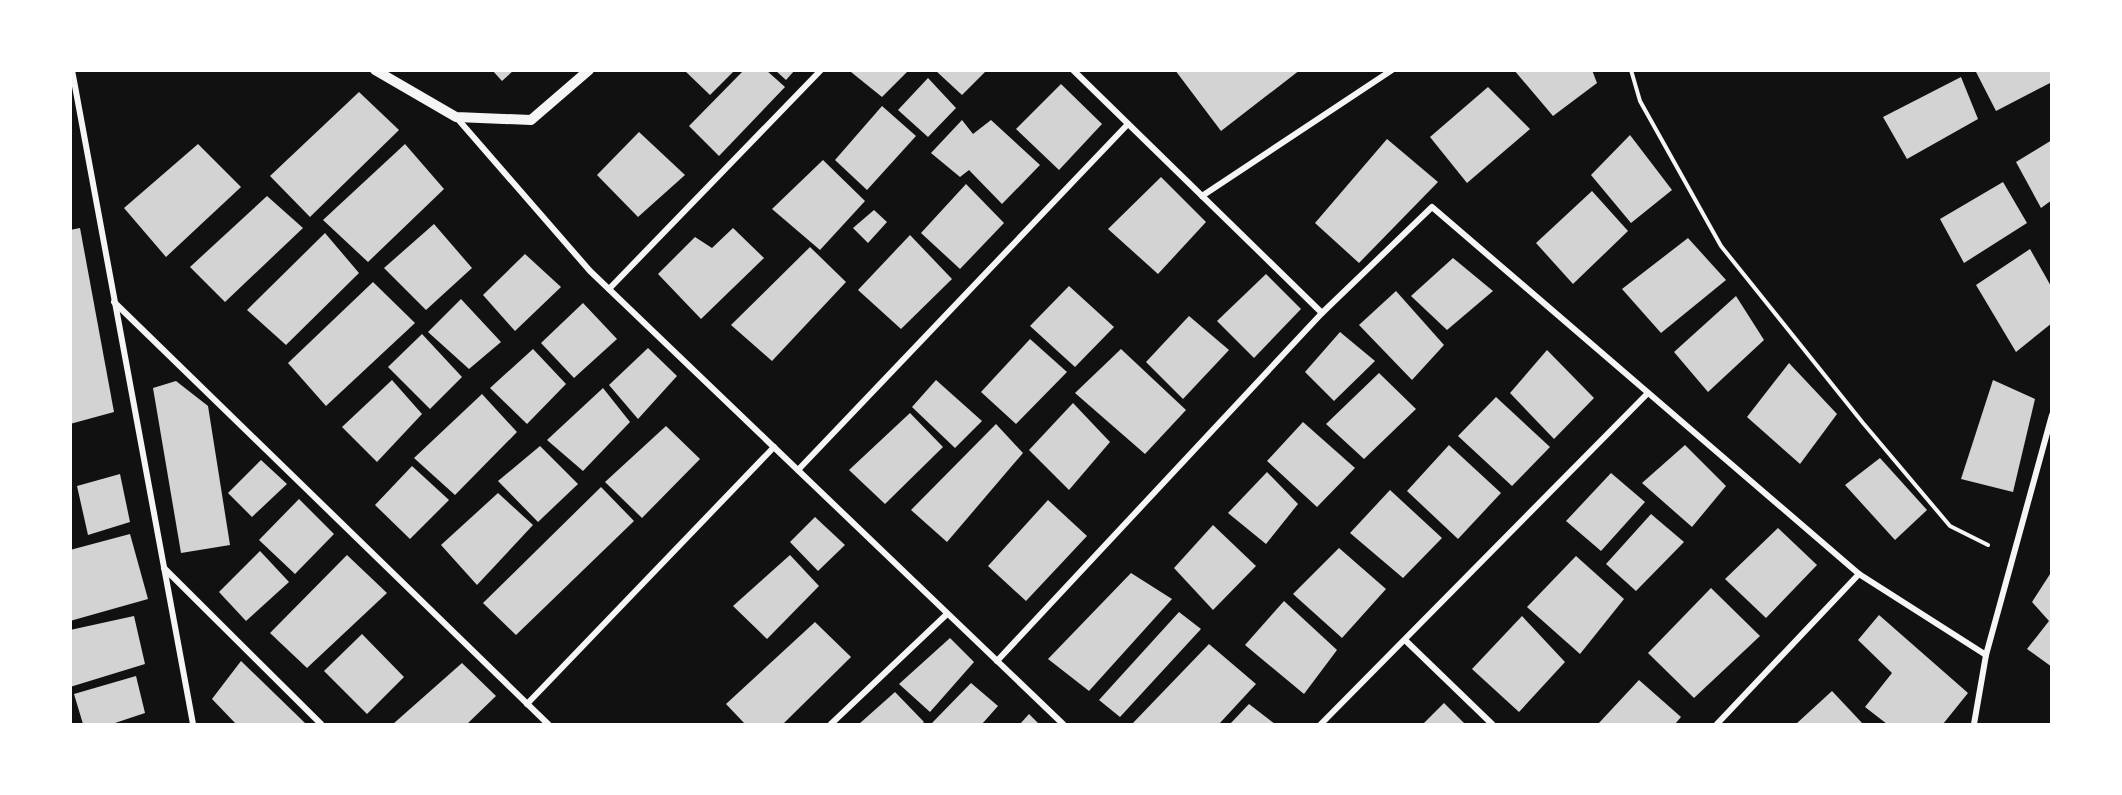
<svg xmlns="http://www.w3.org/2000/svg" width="2122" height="795" font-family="Jost,sans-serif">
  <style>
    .building { fill: #d3d3d3 }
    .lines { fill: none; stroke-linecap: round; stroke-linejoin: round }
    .path { stroke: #f5f5f5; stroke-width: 4 }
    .minor { stroke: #f5f5f5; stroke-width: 6 }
    .tertiary { stroke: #f5f5f5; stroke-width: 10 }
  </style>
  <rect width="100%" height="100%" fill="#111"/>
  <!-- building -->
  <g class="building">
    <path d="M492,70h22l-12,11z"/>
    <path d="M684,70h51l-25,25z"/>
    <path d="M744,70h22l19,17 -66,69 -30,-30z"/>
    <path d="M775,70h20l-9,10z"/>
    <path d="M853,70h56l-27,27 -31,-25z"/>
    <path d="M935,70h52l-25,25z"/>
    <path d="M1175,70h125l-79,61z"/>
    <path d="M1514,70h78l5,13 -44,33z"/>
    <path d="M1975,70h77v12l-56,29z"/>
    <path d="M1961,77l17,42 -71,40 -24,-42z"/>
    <path d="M928,78l28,30 -28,29 -30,-27z"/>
    <path d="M1061,84l41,40 -43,46 -43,-41z"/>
    <path d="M1488,87l42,42 -63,54 -37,-46z"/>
    <path d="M359,92l40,38 -89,87 -40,-41z"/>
    <path d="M882,106l34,30 -49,54 -32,-30z"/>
    <path d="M962,120l11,14 18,-14 49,45 -38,39 -33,-34 -9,7 -29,-24z"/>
    <path d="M639,132l46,43 -47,42 -41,-42z"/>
    <path d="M1630,135l42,55 -41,33 -40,-48z"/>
    <path d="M1387,139l51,43 -79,81 -44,-40z"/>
    <path d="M2052,140v60l-11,8 -25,-46z"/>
    <path d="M198,144l43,43 -75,70 -42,-49z"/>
    <path d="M405,144l39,45 -76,73 -45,-42z"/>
    <path d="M823,160l42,41 -45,49 -48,-41z"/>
    <path d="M1161,177l45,45 -48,52 -50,-45z"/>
    <path d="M2003,182l24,41 -63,40 -24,-44z"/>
    <path d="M966,184l38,39 -44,46 -39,-36z"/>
    <path d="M1592,191l36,40 -55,53 -37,-41z"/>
    <path d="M267,196l36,32 -78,74 -35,-35z"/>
    <path d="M874,210l13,12 -19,21 -15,-15z"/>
    <path d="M434,224l38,44 -46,42 -42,-42z"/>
    <path d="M80,228l34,184 -44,12v-194z"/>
    <path d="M733,228l31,30 -63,61 -43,-45 37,-37 17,11z"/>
    <path d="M325,233l34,40 -73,72 -39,-35z"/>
    <path d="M910,235l42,44 -51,50 -43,-39z"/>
    <path d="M1688,238l38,42 -65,53 -39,-44z"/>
    <path d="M810,247l36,35 -74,79 -41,-36z"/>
    <path d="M2030,249l22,39v35l-36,29 -40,-67z"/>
    <path d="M525,254l36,33 -46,44 -32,-36z"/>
    <path d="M1453,258l40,33 -46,39 -36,-34z"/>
    <path d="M1266,274l35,35 -47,49 -37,-37z"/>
    <path d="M373,282l42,41 -89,83 -38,-43z"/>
    <path d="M1069,286l45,41 -39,40 -45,-41z"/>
    <path d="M1396,291l48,54 -32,35 -53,-55z"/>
    <path d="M1736,296l28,44 -56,52 -34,-40z"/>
    <path d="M461,299l40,43 -32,27 -41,-37z"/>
    <path d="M583,303l34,36 -43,39 -33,-35z"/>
    <path d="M1189,316l40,34 -46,49 -37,-37z"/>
    <path d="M1340,332l35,29 -41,40 -29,-29z"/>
    <path d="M422,334l40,43 -32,32 -42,-42z"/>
    <path d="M1030,339l37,33 -51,52 -35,-32z"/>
    <path d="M648,348l29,28 -39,43 -29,-34z"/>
    <path d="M533,349l33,35 -39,40 -37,-36z"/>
    <path d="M1121,349l65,61 -41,44 -70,-61z"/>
    <path d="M1547,350l47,48 -40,41 -44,-46z"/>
    <path d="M1789,363l48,51 -37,50 -53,-47z"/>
    <path d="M1379,373l37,36 -52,50 -38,-35z"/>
    <path d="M392,380l30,34 -45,48 -35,-35z"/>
    <path d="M936,380l46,41 -27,27 -43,-41z"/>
    <path d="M1993,380l42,19 -22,93 -52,-13z"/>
    <path d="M176,381l32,25 22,139 -49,8 -28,-165z"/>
    <path d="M603,388l27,34 -47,49 -36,-31z"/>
    <path d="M482,394l35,38 -62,63 -41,-37z"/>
    <path d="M1496,397l54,50 -38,39 -54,-50z"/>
    <path d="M1073,403l37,39 -41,48 -40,-40z"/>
    <path d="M910,413l33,34 -58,57 -36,-34z"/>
    <path d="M1303,422l52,46 -38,39 -50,-46z"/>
    <path d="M996,424l27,29 -76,89 -36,-32z"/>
    <path d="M666,426l34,33 -58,59 -37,-36z"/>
    <path d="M1449,445l52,48 -43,46 -51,-48z"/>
    <path d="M1685,445l41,41 -34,41 -50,-44z"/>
    <path d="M540,446l38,38 -40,38 -40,-41z"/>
    <path d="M1880,458l47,52 -32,30 -50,-55z"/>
    <path d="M261,460l26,24 -35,33 -24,-24z"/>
    <path d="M412,466l37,34 -39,39 -35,-34z"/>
    <path d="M1267,472l31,32 -32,40 -38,-31z"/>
    <path d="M1611,473l34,29 -44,49 -35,-30z"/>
    <path d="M120,474l10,48 -42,13 -11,-49z"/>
    <path d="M601,487l33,34 -118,114 -33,-32z"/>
    <path d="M1390,490l52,48 -39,40 -53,-45z"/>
    <path d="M498,493l35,32 -56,60 -36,-40z"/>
    <path d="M299,499l35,35 -39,40 -36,-34z"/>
    <path d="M1048,500l39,36 -61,65 -38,-35z"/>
    <path d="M1651,514l33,28 -48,49 -30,-27z"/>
    <path d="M815,517l30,28 -27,26 -28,-29z"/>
    <path d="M1213,525l43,41 -43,44 -39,-42z"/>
    <path d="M1778,528l39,37 -51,53 -41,-39z"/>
    <path d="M130,534l18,65 -78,22v-71z"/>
    <path d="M1339,548l47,41 -44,49 -49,-44z"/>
    <path d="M260,551l29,31 -43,39 -27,-29z"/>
    <path d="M347,555l40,38 -80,75 -37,-35z"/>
    <path d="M790,555l29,31 -52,53 -34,-33z"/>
    <path d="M1576,556l48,43 -44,55 -53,-47z"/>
    <path d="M2052,571v96l-25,-18 22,-28 -17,-19z"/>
    <path d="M1131,573l41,26 -83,92 -41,-32z"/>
    <path d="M1711,588l49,48 -66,62 -46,-45z"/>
    <path d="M1284,601l53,49 -33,44 -59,-49z"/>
    <path d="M1179,612l22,17 -81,88 -21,-17z"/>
    <path d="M1879,615l89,78 -25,31h-56l-22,-17 27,-34 -34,-33z"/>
    <path d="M134,616l11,48 -75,23v-57z"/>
    <path d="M1522,616l43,46 -46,50 -47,-43z"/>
    <path d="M815,622l36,35 -68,67h-38l-19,-20z"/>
    <path d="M362,634l42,43 -37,37 -43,-43z"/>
    <path d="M950,638l24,24 -44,50 -31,-28z"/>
    <path d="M1209,644l47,40 -37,40h-87z"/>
    <path d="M241,661l65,63h-70l-24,-25z"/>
    <path d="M462,663l34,33 -29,28h-74z"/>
    <path d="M136,676l9,37 -33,11h-29l-9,-30z"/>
    <path d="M1639,680l42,37 -6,7h-77z"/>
    <path d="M971,683l27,23 -16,18h-51z"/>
    <path d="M1832,691l31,33h-67z"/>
    <path d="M895,692l29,30 -2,2h-63z"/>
    <path d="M1444,703l21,21h-42z"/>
    <path d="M1249,704l26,20h-45z"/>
    <path d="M1029,714l10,10h-19z"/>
  </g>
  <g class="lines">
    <!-- path -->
    <path class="path" d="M1631,70l9,31 81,145 142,177 87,103 38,19"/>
    <!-- minor -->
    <g class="minor">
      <path d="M72,70l121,654"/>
      <path d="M1073,70l249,243 110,-106 427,367 127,81"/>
      <path d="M456,117l134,154 473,453"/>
      <path d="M1202,196l190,-126"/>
      <path d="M609,289l212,-219"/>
      <path d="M114,302l434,422"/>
      <path d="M798,470l330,-346"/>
      <path d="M164,568l157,156"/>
      <path d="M1405,640l87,84"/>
      <path d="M997,661l325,-348"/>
      <path d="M527,704l247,-257"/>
      <path d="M831,724l116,-110"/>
      <path d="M1321,724l327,-331"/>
      <path d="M1717,724l142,-150"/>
      <path d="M1974,724l12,-69 66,-240"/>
    </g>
    <!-- tertiary -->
    <path class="tertiary" d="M375,70l81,47 75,3 58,-50"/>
  </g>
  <!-- border -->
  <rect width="2122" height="795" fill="none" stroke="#ffffff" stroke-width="144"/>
</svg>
